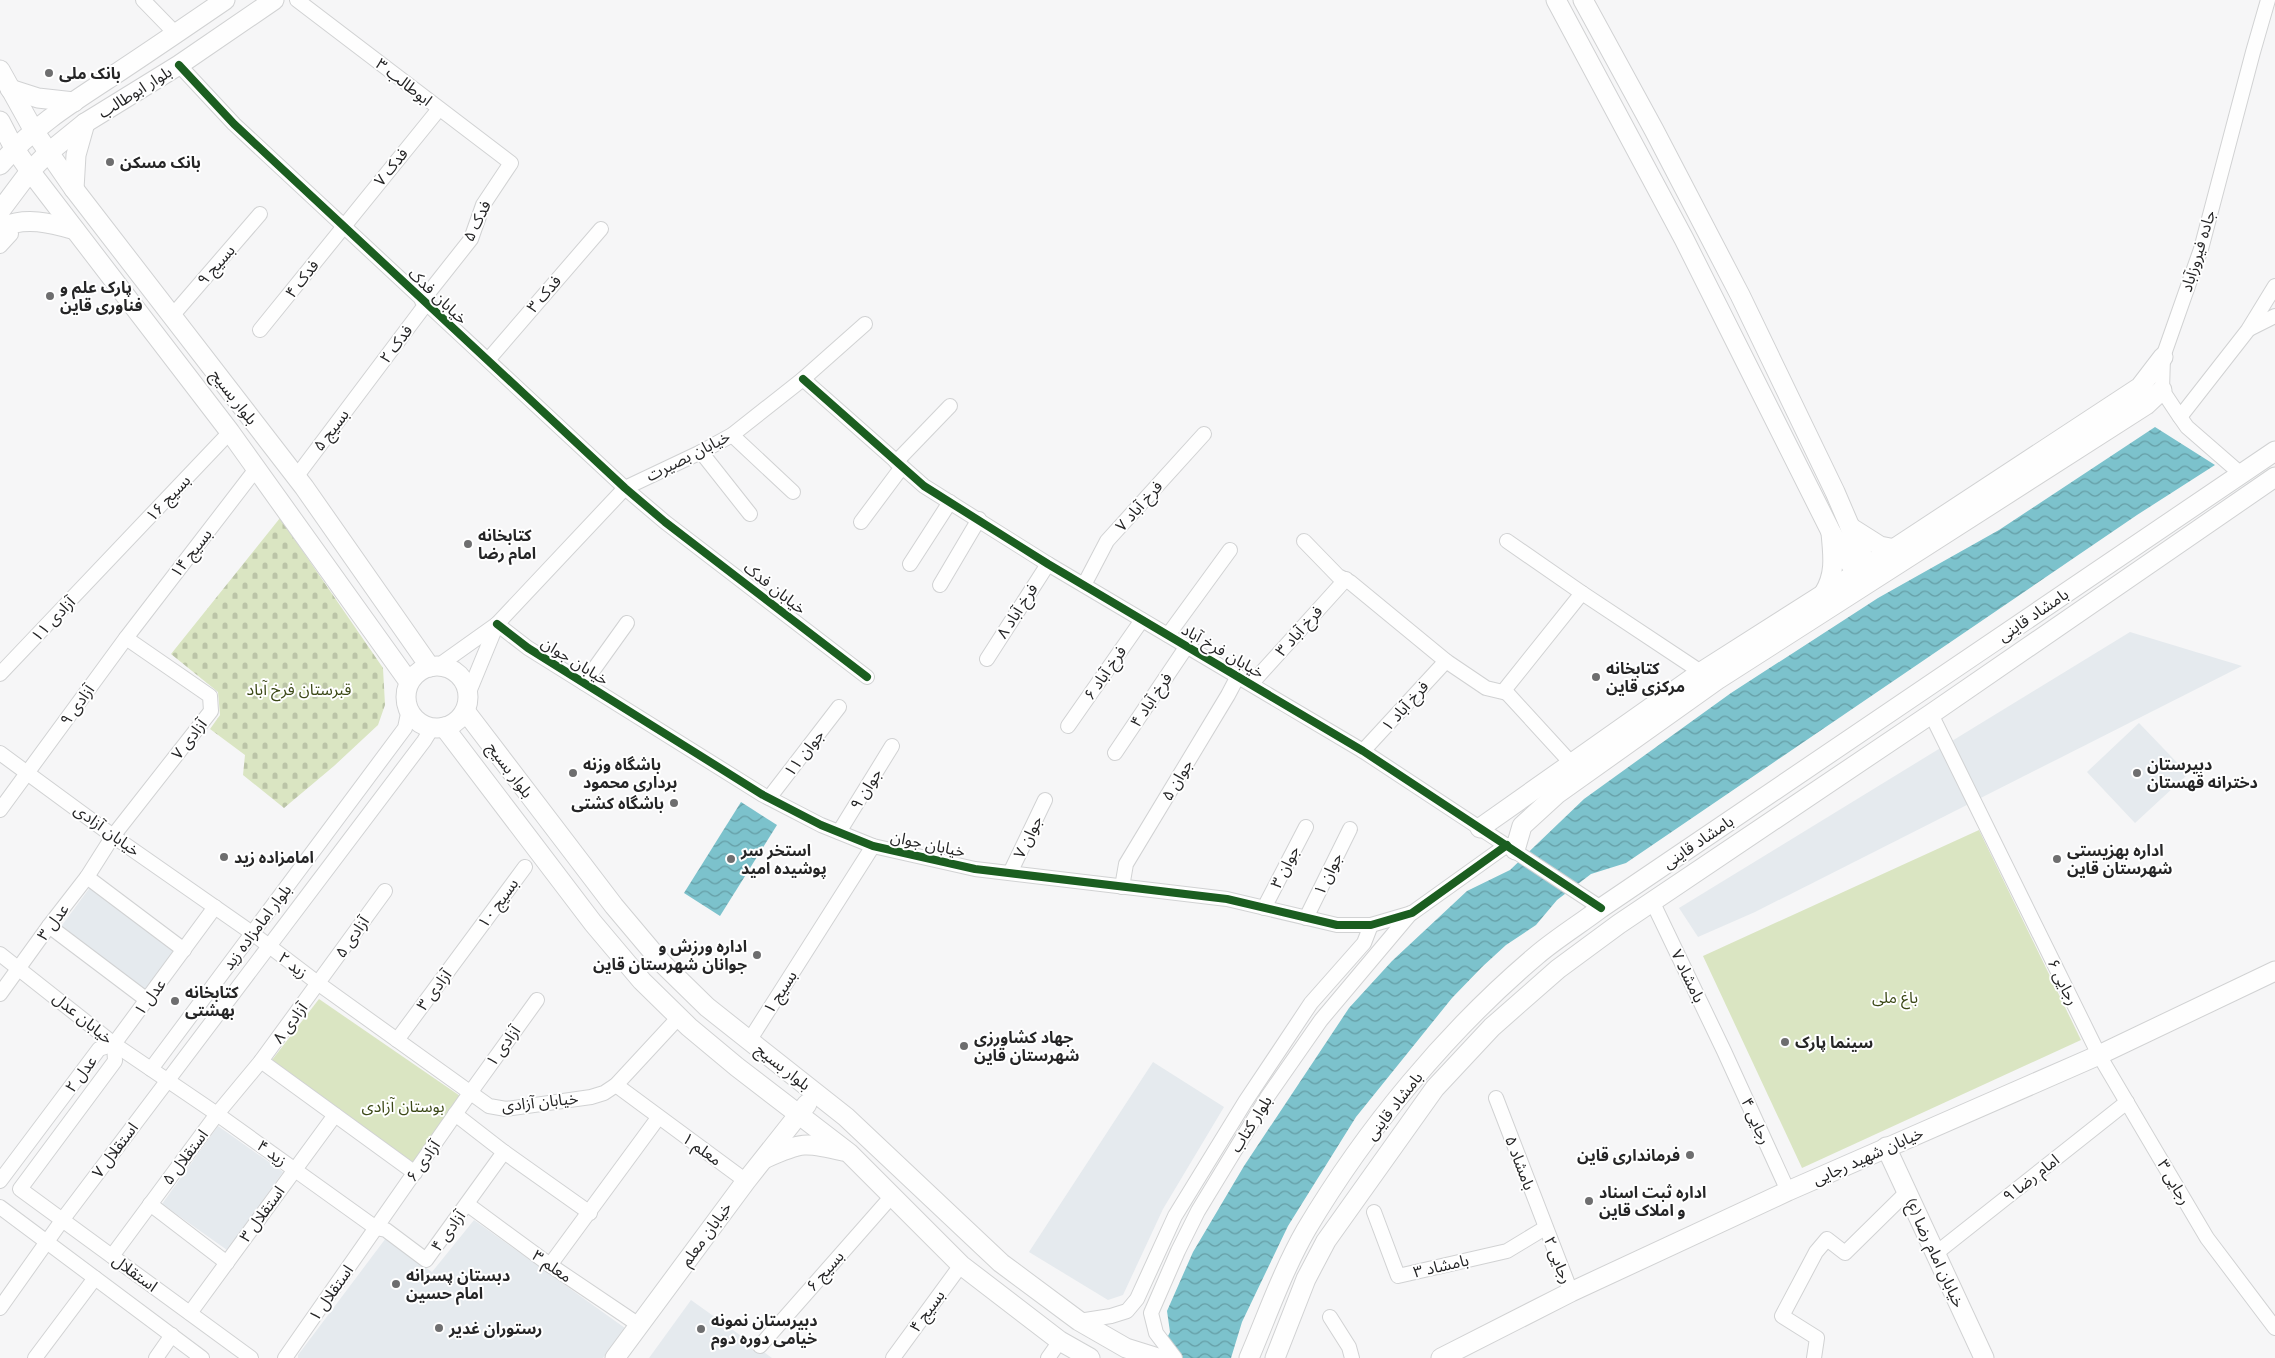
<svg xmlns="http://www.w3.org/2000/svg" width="2275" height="1358" font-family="Raleway,'Noto Sans Arabic',sans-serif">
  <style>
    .built { fill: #e5eaee }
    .cemetery { fill: url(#cemetery-stones) }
    .green { fill: #dae5c2 }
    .water { fill: url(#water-waves) }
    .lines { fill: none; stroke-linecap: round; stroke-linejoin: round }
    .street-casing { stroke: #d1d2d3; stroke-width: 16 }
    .secondary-casing { stroke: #d1d2d3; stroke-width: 21 }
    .street { stroke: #fefefe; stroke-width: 14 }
    .secondary { stroke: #fefefe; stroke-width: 19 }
    .cycleway-casing { stroke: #fff; stroke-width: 11 }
    .cycleway { stroke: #1b5e20; stroke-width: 8 }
    .poi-dot { fill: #6e6e6f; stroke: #fff; stroke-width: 2 }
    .labels { text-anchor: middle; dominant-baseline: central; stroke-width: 4; stroke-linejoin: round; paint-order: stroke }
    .poi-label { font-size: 16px; font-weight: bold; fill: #252526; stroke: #fff; text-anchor: start }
    .street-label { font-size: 16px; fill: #252526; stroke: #fff }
    .park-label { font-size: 16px; fill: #3b4816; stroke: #fff }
  </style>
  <defs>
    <pattern id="cemetery-stones" width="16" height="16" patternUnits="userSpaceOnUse" patternTransform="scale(1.25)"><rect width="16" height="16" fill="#dae5c2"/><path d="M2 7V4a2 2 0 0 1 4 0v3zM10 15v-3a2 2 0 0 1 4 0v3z" fill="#bbc4a7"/></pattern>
    <pattern id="water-waves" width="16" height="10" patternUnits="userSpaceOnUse" patternTransform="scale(1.25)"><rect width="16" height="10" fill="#7cc2cc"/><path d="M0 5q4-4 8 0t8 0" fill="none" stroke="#659da5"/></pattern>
  </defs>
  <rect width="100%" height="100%" fill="#f6f6f7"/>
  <!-- built -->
  <g class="built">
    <path d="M2130,632l112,34 -487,246 -57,25 -19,-29z"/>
    <path d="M2139,723l49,51 -53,49 -48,-51z"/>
    <path d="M91,886l85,63 -31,42 -85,-63z"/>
    <path d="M1153,1062l71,45 -61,102 -40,86 -15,5 -79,-48z"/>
    <path d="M218,1126l65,46 -56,78 -65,-46z"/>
    <path d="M474,1220l151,108 -22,30h-305v-3l88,-117 46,34z"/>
    <path d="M691,1300l81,58h-123z"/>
  </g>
  <!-- cemetery -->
  <path class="cemetery" d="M280,518l103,150 2,37 -7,20 -44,41 -50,42 -41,-33 2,-20 -35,-26 10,-14 -2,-23 -47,-38z"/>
  <!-- green -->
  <g class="green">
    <path d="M1979,830l102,210 -279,128 -99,-212z"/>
    <path d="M319,999l144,99 -46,68 -145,-106z"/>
  </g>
  <!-- water -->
  <g class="water">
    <path d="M2155,427l60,38 -78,50 -511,348 -35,11 -34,26 -21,25 -30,20 -24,22 -30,31 -96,119 -68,109 -46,96 -11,36h-74l13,-26 -3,-21 26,-59 51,-86 105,-158 43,-47 75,-70 43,-21 74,-71 147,-106 147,-95 121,-68z"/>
    <path d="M741,802l36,23 -57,91 -36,-23z"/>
  </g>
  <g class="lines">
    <!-- street casing -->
    <g class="street-casing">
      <g id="street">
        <path d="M143,0l33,34"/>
        <path d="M297,0l214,163 -28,42 -12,34 -49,62"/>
        <path d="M179,65l55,59 391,364 40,34 202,155"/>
        <path d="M0,246l11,-12"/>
        <path d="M172,316l88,-102"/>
        <path d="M2249,329l26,-13"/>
        <path d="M260,330l179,-221"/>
        <path d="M488,360l113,-131"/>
        <path d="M803,379l121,107 124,78 315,187 238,157"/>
        <path d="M2180,417l68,-87 27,-44"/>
        <path d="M732,435l61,57"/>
        <path d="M701,452l49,62"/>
        <path d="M896,462l54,-56"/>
        <path d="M2241,474l-54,-47 -7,-10 -18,-27 1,-33 38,-108 52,-197 15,-52"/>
        <path d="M296,477l130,-173"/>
        <path d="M861,522l41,-55"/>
        <path d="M1304,541l34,35 12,6 96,79 40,27 21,5"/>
        <path d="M1507,541l75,52 119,79"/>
        <path d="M910,564l40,-62"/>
        <path d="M940,585l39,-66"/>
        <path d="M1084,585l23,-44 97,-107"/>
        <path d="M497,624l31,24 235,147 58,30 52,21 102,23 252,30 110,26h34l41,-12 95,-68"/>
        <path d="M1168,635l62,-85"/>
        <path d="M987,659l61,-95"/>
        <path d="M438,666l59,-42 128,-136 76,-36 31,-17 71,-56 62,-55"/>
        <path d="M0,674l230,-242"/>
        <path d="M584,683l43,-60"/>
        <path d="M1252,683l94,-104"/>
        <path d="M469,692l28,-68"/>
        <path d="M1931,714l168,341 108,183 68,90"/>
        <path d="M1068,726l74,-106"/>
        <path d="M1363,751l83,-90"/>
        <path d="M0,753l113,83 139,97 67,51 170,122 17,3 85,-12 13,-4 12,-8 63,-68"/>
        <path d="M1115,753l72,-107"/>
        <path d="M1572,764l-65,-71 -1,-5 76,-95"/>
        <path d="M769,798l70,-91"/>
        <path d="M0,810l126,-172 130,-169"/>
        <path d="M839,832l53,-86"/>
        <path d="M1010,873l35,-73"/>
        <path d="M87,877l97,73"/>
        <path d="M1122,887l4,-23 102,-169 10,-19"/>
        <path d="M1652,901l72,150 64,140"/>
        <path d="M1264,908l42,-81"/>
        <path d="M1306,918l44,-89"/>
        <path d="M49,926l98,74"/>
        <path d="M0,954l114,90 103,70 159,114 10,2 40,30 78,-108"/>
        <path d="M0,994l49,-68 38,-49 26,-41 98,-125 -1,-15 -84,-58"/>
        <path d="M397,1040l128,-173"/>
        <path d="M749,1041l124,-195"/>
        <path d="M114,1044l1,17 -95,128 231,169"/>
        <path d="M114,1044l101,-137"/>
        <path d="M261,1061l154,112"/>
        <path d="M151,1069l254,-341 4,-19"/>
        <path d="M616,1085l130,96"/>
        <path d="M1496,1098l75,194"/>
        <path d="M455,1114l49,38 86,61"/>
        <path d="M0,1181l99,-132 15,-5"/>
        <path d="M150,1204l77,59"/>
        <path d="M467,1204l83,61 89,60"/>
        <path d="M0,1207l202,151"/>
        <path d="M1374,1212l24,64 109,-25 38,-23"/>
        <path d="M1935,1254l192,-152"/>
        <path d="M112,1256l105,-142 44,-53 124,-170"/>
        <path d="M550,1265l108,-147"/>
        <path d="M0,1308l63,-89 361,-478 8,-13"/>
        <path d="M190,1313l145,-198"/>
        <path d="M1330,1317l19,30 3,11"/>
        <path d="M1079,1321l32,-5 16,-5 10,-12 38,-83 70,-114 66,-99 53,-60 7,-18"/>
        <path d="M760,1346l131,-149"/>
        <path d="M35,1358l60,-80"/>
        <path d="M156,1358l16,-23"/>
        <path d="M285,1358l185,-265 67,-93"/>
        <path d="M893,1358l68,-93"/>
        <path d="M1048,1358l12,-17"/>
        <path d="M1175,1358l-19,-25 -5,-20 27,-62 20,-40 70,-115 53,-76 90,-107"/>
        <path d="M1814,1358l3,-20 -35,-22 34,-64 11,-13 18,14 62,-61"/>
      </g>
    </g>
    <!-- secondary casing -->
    <g class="secondary-casing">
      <g id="secondary">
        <path d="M1556,0l128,239 147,293 31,51"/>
        <path d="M1583,0l71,130 86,165 95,197 37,86"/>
        <path d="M0,70l34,61 40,58 230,298 126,180"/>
        <path d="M10,89l28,9 36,4"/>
        <path d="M0,121l14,27 16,23 200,261 179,250"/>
        <path d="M0,165c30,-36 71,-62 111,-88 38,-25 76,-51 114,-77"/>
        <path d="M74,189l2,-34 9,-32"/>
        <path d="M0,211l30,-40 18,-18 37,-30 94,-58 95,-65"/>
        <path d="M0,228c25,-12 51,-5 75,2"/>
        <path d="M1850,527l30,19 15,3"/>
        <path d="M1824,593c12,-19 9,-38 7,-60"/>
        <circle cx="437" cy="697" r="31"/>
        <path d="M466,712l148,194 48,57 45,44 139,110 155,146 78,58 47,27 32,10"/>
        <path d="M444,727l149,196 49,58 47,46 48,40 112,86 112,112 99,76 30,17"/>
        <path d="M1480,828l221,-156 165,-105 274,-180 23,-30"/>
        <path d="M1515,850l7,-24 35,-32 160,-114 429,-275 16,-15"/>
        <path d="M1886,1147l98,211"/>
        <path d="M766,1158c36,-16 39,-16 77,-7"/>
        <path d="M615,1358l131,-177 61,-77"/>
        <path d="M1249,1358c18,-42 34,-88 57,-128 60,-101 141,-199 231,-275 20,-17 43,-31 64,-47l674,-457"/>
        <path d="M1275,1358l31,-79 20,-38 109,-153 57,-61 66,-58 61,-45 312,-210 344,-237"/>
        <path d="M1441,1358l130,-66 217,-101 311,-136 176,-84"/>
      </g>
    </g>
    <!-- street -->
    <use href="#street" class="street"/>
    <!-- secondary -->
    <use href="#secondary" class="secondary"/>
    <!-- cycleway casing -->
    <g class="cycleway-casing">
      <g id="cycleway">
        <path d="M179,65l55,59 391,364 40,34 202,155"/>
        <path d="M803,379l121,107 124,78 315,187 238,157"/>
        <path d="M497,624l31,24 235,147 58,30 52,21 102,23 252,30 110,26h34l41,-12 95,-68"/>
      </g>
    </g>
    <!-- cycleway -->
    <use href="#cycleway" class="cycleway"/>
  </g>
  <!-- markers -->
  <g class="poi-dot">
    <circle cx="49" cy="73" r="5"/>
    <circle cx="110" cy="162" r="5"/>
    <circle cx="50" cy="296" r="5"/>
    <circle cx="468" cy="544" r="5"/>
    <circle cx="1596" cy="677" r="5"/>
    <circle cx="573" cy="773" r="5"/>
    <circle cx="2137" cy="773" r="5"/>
    <circle cx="674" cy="803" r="5"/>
    <circle cx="224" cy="857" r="5"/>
    <circle cx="731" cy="859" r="5"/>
    <circle cx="2057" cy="859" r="5"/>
    <circle cx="757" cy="955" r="5"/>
    <circle cx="175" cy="1001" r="5"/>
    <circle cx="1785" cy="1042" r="5"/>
    <circle cx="964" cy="1046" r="5"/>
    <circle cx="1690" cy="1155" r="5"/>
    <circle cx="1589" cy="1201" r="5"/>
    <circle cx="396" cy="1284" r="5"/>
    <circle cx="439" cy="1328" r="5"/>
    <circle cx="701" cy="1329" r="5"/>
  </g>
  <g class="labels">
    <!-- poi labels -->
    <g class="poi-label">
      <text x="59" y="73">بانک ملی</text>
      <text x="120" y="162">بانک مسکن</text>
      <text x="60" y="287">پارک علم و<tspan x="60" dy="18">فناوری قاین</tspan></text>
      <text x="478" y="535">کتابخانه<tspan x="478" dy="18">امام رضا</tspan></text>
      <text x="1606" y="668">کتابخانه<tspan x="1606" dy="18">مرکزی قاین</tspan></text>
      <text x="583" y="764">باشگاه وزنه<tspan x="583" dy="18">برداری محمود</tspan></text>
      <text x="2147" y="764">دبیرستان<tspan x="2147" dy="18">دخترانه قهستان</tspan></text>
      <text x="664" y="803" text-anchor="end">باشگاه کشتی</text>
      <text x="741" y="850">استخر سر<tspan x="741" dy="18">پوشیده امید</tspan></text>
      <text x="2067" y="850">اداره بهزیستی<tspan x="2067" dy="18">شهرستان قاین</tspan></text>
      <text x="234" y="857">امامزاده زید</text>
      <text x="747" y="946" text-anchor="end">اداره ورزش و<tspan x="747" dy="18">جوانان شهرستان قاین</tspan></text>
      <text x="185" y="992">کتابخانه<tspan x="185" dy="18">بهشتی</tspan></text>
      <text x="974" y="1037">جهاد کشاورزی<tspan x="974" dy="18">شهرستان قاین</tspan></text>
      <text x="1795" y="1042">سینما پارک</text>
      <text x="1680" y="1155" text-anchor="end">فرمانداری قاین</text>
      <text x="1599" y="1192">اداره ثبت اسناد<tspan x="1599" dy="18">و املاک قاین</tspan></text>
      <text x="406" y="1275">دبستان پسرانه<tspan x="406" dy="18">امام حسین</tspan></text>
      <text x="711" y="1320">دبیرستان نمونه<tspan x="711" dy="18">خیامی دوره دوم</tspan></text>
      <text x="449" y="1328">رستوران غدیر</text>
    </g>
    <!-- street labels -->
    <g class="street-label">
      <text transform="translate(404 82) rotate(38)">ابوطالب ۳</text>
      <text transform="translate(135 92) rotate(-32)">بلوار ابوطالب</text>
      <text transform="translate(391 167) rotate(-51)">فدک ۷</text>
      <text transform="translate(477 221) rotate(-64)">فدک ۵</text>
      <text transform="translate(2198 251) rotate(-73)">جاده فیروزآباد</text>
      <text transform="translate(216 265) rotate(-49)">بسیج ۹</text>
      <text transform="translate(302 279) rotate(-52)">فدک ۴</text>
      <text transform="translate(544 294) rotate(-49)">فدک ۳</text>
      <text transform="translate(438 296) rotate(43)">خیابان فدک</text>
      <text transform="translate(396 344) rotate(-53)">فدک ۲</text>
      <text transform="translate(234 397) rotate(52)">بلوار بسیج</text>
      <text transform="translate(331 430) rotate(-53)">بسیج ۵</text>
      <text transform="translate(688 456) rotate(-27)">خیابان بصیرت</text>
      <text transform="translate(168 498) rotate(-47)">بسیج ۱۶</text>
      <text transform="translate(1139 506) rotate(-48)">فرخ آباد ۷</text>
      <text transform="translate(191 553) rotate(-52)">بسیج ۱۴</text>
      <text transform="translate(775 588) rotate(38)">خیابان فدک</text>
      <text transform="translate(1017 611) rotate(-57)">فرخ آباد ۸</text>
      <text transform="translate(2033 615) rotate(-34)">بامشاد قاینی</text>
      <text transform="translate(53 619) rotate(-46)">آزادی ۱۱</text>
      <text transform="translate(1299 631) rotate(-48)">فرخ آباد ۳</text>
      <text transform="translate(1223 651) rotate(30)">خیابان فرخ آباد</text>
      <text transform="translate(575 661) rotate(32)">خیابان جوان</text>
      <text transform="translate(1105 673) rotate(-55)">فرخ آباد ۶</text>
      <text transform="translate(1151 700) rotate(-56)">فرخ آباد ۴</text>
      <text transform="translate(77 705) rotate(-54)">آزادی ۹</text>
      <text transform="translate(1405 706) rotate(-48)">فرخ آباد ۱</text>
      <text transform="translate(189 739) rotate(-52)">آزادی ۷</text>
      <text transform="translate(804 753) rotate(-52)">جوان ۱۱</text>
      <text transform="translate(510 770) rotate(53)">بلوار بسیج</text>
      <text transform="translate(1177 780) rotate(-59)">جوان ۵</text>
      <text transform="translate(866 789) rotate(-58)">جوان ۹</text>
      <text transform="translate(107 830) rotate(36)">خیابان آزادی</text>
      <text transform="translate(1028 837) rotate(-64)">جوان ۷</text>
      <text transform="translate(1698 842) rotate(-34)">بامشاد قاینی</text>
      <text transform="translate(928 844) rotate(12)">خیابان جوان</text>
      <text transform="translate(1285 867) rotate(-63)">جوان ۳</text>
      <text transform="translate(1328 874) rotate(-64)">جوان ۱</text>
      <text transform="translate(498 903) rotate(-54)">بسیج ۱۰</text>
      <text transform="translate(53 922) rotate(-53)">عدل ۳</text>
      <text transform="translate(257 927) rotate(-53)">بلوار امامزاده زید</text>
      <text transform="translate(352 937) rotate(-55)">آزادی ۵</text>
      <text transform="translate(293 965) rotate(37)">زید ۲</text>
      <text transform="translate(1688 976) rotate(64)">بامشاد ۷</text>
      <text transform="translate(2063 982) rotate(64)">رجایی ۶</text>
      <text transform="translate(434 990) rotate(-53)">آزادی ۳</text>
      <text transform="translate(780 992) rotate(-57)">بسیج ۱</text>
      <text transform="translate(150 997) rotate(-53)">عدل ۱</text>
      <text transform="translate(83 1018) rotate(39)">خیابان عدل</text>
      <text transform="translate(290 1023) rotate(-53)">آزادی ۸</text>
      <text transform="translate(503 1046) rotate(-54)">آزادی ۱</text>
      <text transform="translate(783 1067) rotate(38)">بلوار بسیج</text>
      <text transform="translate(81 1074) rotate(-53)">عدل ۲</text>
      <text transform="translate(540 1102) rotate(-6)">خیابان آزادی</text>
      <text transform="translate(1394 1106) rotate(-52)">بامشاد قاینی</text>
      <text transform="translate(1756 1121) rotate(66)">رجایی ۴</text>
      <text transform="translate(1251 1124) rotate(-58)">بلوار کتاب</text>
      <text transform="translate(702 1149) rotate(36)">معلم ۱</text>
      <text transform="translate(115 1150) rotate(-53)">استقلال ۷</text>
      <text transform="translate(272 1153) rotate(36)">زید ۴</text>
      <text transform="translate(1868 1156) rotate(-24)">خیابان شهید رجایی</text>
      <text transform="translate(185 1157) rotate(-53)">استقلال ۵</text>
      <text transform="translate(423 1161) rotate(-55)">آزادی ۶</text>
      <text transform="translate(1520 1163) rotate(69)">بامشاد ۵</text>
      <text transform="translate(2031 1178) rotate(-38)">امام رضا ۹</text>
      <text transform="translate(2174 1182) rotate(60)">رجایی ۳</text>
      <text transform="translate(262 1214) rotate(-54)">استقلال ۳</text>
      <text transform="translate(448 1231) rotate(-54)">آزادی ۴</text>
      <text transform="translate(706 1234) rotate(-54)">خیابان معلم</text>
      <text transform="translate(1935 1253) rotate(65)">خیابان امام رضا (ع)</text>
      <text transform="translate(1558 1260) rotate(68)">رجایی ۲</text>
      <text transform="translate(552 1266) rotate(35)">معلم ۳</text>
      <text transform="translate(1441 1266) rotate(-13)">بامشاد ۳</text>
      <text transform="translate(825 1271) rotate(-49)">بسیج ۶</text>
      <text transform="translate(135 1273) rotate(36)">استقلال</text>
      <text transform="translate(331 1293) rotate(-55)">استقلال ۱</text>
      <text transform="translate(927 1311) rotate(-54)">بسیج ۴</text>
    </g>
    <!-- park labels -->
    <g class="park-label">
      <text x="299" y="689">قبرستان فرخ آباد</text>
      <text x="1895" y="997">باغ ملی</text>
      <text x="403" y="1106">بوستان آزادی</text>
    </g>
  </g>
</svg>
